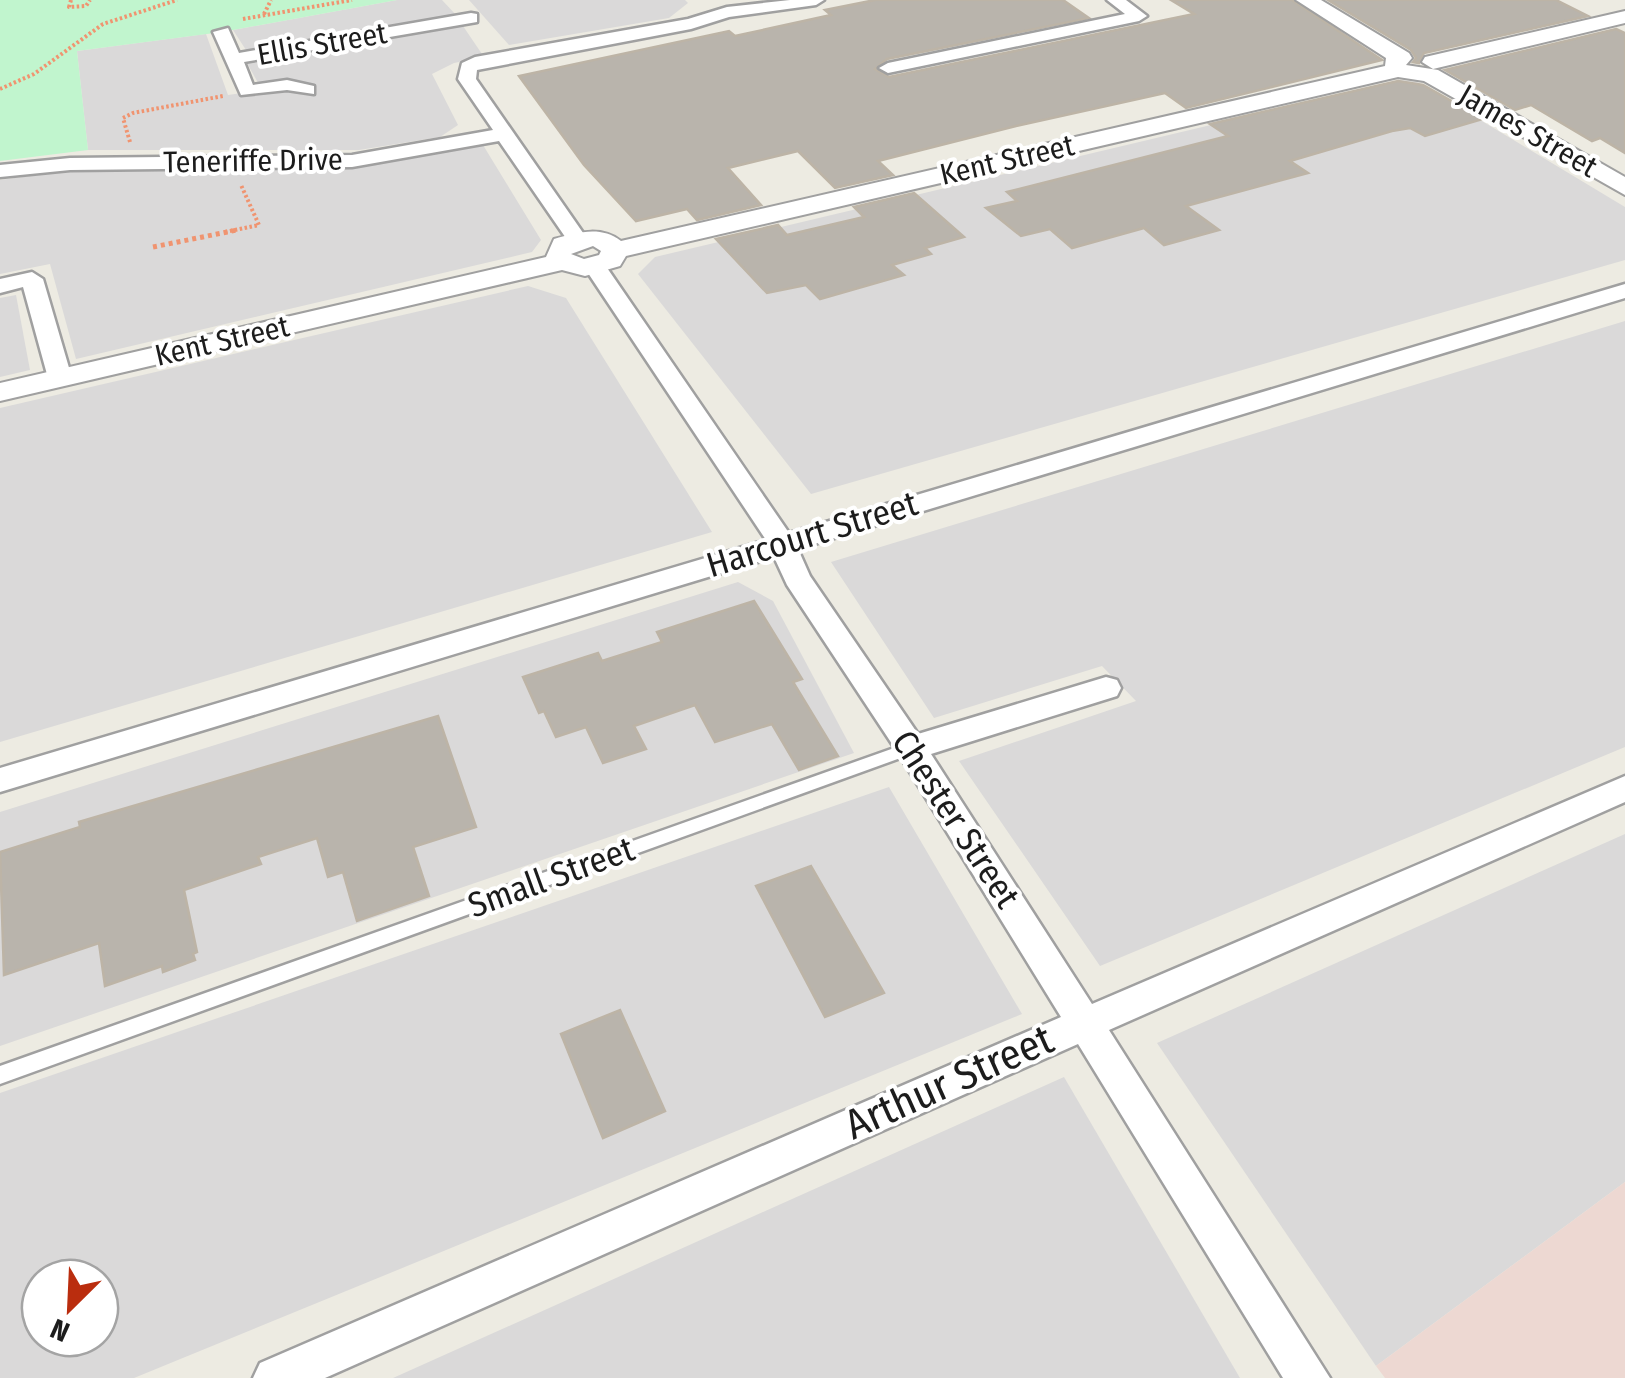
<svg xmlns="http://www.w3.org/2000/svg" width="1625" height="1378" font-family="'Fira Sans Condensed',sans-serif">
  <style>
    .residential { fill: #dad9d9; fill-rule: evenodd }
    .commercial { fill: #edd8d2 }
    .park { fill: #c1f5ce }
    .building { fill: #b9b4ac; stroke: #bdb4a6; stroke-width: 2.5 }
    .lines { fill: none; stroke-linecap: round; stroke-linejoin: round }
    .service-casing { stroke: #a0a0a0; stroke-width: 5 }
    .minor-casing { stroke: #a0a0a0; stroke-width: 5 }
    .tertiary-casing { stroke: #a0a0a0; stroke-width: 4 }
    .path-far1 { stroke: #f09470; stroke-width: 4; stroke-dasharray: 2.5 2.5; stroke-linecap: butt }
    .path { stroke: #f09470; stroke-width: 5; stroke-dasharray: 4 4; stroke-linecap: butt }
    .service { fill: #fff; fill-rule: evenodd }
    .minor { fill: #fff; fill-rule: evenodd }
    .tertiary { fill: #fff; fill-rule: evenodd }
    .labels { text-anchor: middle; dominant-baseline: central; stroke-width: 8; stroke-linejoin: round; paint-order: stroke }
    .far-street-label { font-size: 30px; fill: #1c1c1c; stroke: #fff }
    .street-label { font-size: 35px; fill: #1c1c1c; stroke: #fff }
    .near-street-label { font-size: 42px; fill: #1c1c1c; stroke: #fff }
  </style>
  <rect width="100%" height="100%" fill="#edebe2"/>
  <!-- residential -->
  <g class="residential">
    <path d="M397,0h45l15,16 -211,34 -13,-20z"/>
    <path d="M469,0h216l3,3 -19,15 -160,27z"/>
    <path d="M463,26l21,31 -30,6 -22,11 26,51 -18,12 -81,13h-271l-11,-99 129,-17 22,61 34,-5 -15,-27z"/>
    <path d="M1401,80l16,2 208,125v53l-814,234 -173,-220 17,-17z"/>
    <path d="M483,145l58,95 -9,12 -456,107 -26,-95 -50,10v-94l88,-12h269z"/>
    <path d="M528,286l38,12 146,234 -712,210v-334z"/>
    <path d="M16,295l14,75 -30,7v-79z"/>
    <path d="M1625,321v426l-525,219 -141,-205 177,-60 -34,-35 -168,52 -103,-156z"/>
    <path d="M738,582l35,19 81,152 -854,293v-234z"/>
    <path d="M889,787l133,227 -888,364h-134v-285zM40,1278h60v60h-60z"/>
    <path d="M1625,834v348l-249,184 -219,-323z"/>
    <path d="M1064,1077l176,301h-847z"/>
  </g>
  <!-- commercial -->
  <path class="commercial" d="M1625,1182v196h-240l-9,-12z"/>
  <!-- park -->
  <path class="park" d="M0,0h397l-175,32 -145,19 11,99 -88,11z"/>
  <!-- building -->
  <g class="building">
    <path d="M875,0h188l26,18 -202,41 -12,10 14,8 305,-63 -23,-14h121l90,60 -196,48 -21,-15 -149,33 -138,35 15,14 -58,13 -37,-37 -70,17 33,37 -64,15 -10,-11 -51,12 -52,-56 -65,-89 210,-45 6,5 96,-21 -6,-5z"/>
    <path d="M1328,0h228l32,16 -164,37 -5,10 -6,-1 3,-4 -5,-8z"/>
    <path d="M1616,29l9,4v120l-25,-15 -8,3 -61,-36 -16,5 -70,-40z"/>
    <path d="M1398,81l25,4 60,34 -58,17 -15,-8 -18,3 -102,30 18,12 -122,33 33,24 -55,15 -20,-17 -72,20 -22,-19 -29,7 -35,-28 31,-7 -10,-9 221,-56 -18,-12z"/>
    <path d="M914,193l50,44 -39,11 6,6 -39,11 12,10 -84,24 -14,-14 -39,8 -51,-54 62,-14 9,10 77,-18 -10,-10z"/>
    <path d="M754,601l48,78 -9,3 45,74 -39,14 -27,-46 -57,18 -20,-37 -61,21 12,23 -43,14 -17,-36 -30,10 -12,-26 -5,2 -16,-36 75,-24 4,8 60,-19 -5,-10z"/>
    <path d="M438,716l38,111 -63,20 16,49 -72,25 -14,-49 -15,5 -11,-39 -59,19 3,7 -77,26 13,62 -4,2 2,6 -32,12 -1,-6 -57,20 -6,-43 -95,32 -4,-123 80,-25 -1,-5z"/>
    <path d="M811,866l73,127 -59,24 -69,-131z"/>
    <path d="M620,1010l45,101 -62,27 -42,-104z"/>
  </g>
  <g class="lines">
    <!-- service casing -->
    <g class="service-casing">
      <path id="service" d="M911,742l6,2 2,4 -2,4 -917,332v-18z"/>
    </g>
    <!-- minor casing -->
    <g class="minor-casing">
      <g id="minor">
        <path d="M790,0h34l-8,5 -87,12 -38,12 -214,41 -1,9 112,161 -11,6 -7,-2 -71,-103 -147,26 -282,3 -70,7v-12l70,-7 282,-3 141,-25 -35,-51 4,-16 13,-6 213,-38 39,-12z"/>
        <path d="M1107,0h19l21,16 -8,5 -251,52 -9,-5 9,-5 237,-49z"/>
        <path d="M471,13l6,1v8l-233,40 9,23 34,-5 27,6v8l-27,-4 -46,5 -28,-63 15,-4 11,25z"/>
        <path d="M595,260l8,2 186,271 836,-249v14l-827,251 12,27 108,158 188,-57 11,3 4,8 -4,8 -186,58 161,250 533,-228v26l-516,228 221,348h-47l-205,-334 -753,334h-72l7,-15 801,-346 -161,-261 -113,-171 -13,-28 -774,235v-24l766,-228 -182,-273z"/>
        <path d="M32,272l11,7 29,99 -4,5h-16l-4,-5 -25,-91 -23,6v-14z"/>
      </g>
    </g>
    <!-- tertiary casing -->
    <g class="tertiary-casing">
      <g id="tertiary">
        <path d="M1296,0h25l88,53 3,5 -6,7 32,5 187,107v18l-201,-114 -26,-4 -772,179 -6,10 -35,10 -23,-6 -562,131v-18l546,-126 8,-18c23,-6 46,-14 67,2l764,-175 1,-8zM593,246l8,5 -2,4 -15,4 -13,-5z"/>
        <path d="M1625,11v12l-192,46 -11,-7 3,-5z"/>
      </g>
    </g>
    <!-- path-far1 -->
    <g class="path-far1">
      <path d="M71,0l-2,7 17,-1 4,-6"/>
      <path d="M264,14l7,-14"/>
      <path d="M243,19l109,-19"/>
      <path d="M0,89l34,-15 69,-50 74,-24"/>
      <path d="M130,142l-7,-24 10,-5 90,-17"/>
      <path d="M225,232l34,-7 -18,-40"/>
    </g>
    <!-- path -->
    <path class="path" d="M153,247l84,-17"/>
    <!-- service -->
    <use href="#service" class="service"/>
    <!-- minor -->
    <use href="#minor" class="minor"/>
    <!-- tertiary -->
    <use href="#tertiary" class="tertiary"/>
  </g>
  <g class="labels">
    <!-- far-street labels -->
    <g class="far-street-label">
      <text transform="translate(322 44) rotate(-10)">Ellis Street</text>
      <text transform="translate(1528 131) rotate(30)">James Street</text>
      <text transform="translate(1007 160) rotate(-13)">Kent Street</text>
      <text transform="translate(253 161) rotate(-1)">Teneriffe Drive</text>
      <text transform="translate(222 341) rotate(-13)">Kent Street</text>
    </g>
    <!-- street labels -->
    <g class="street-label">
      <text transform="translate(812 534) rotate(-17)">Harcourt Street</text>
      <text transform="translate(956 819) rotate(57)">Chester Street</text>
      <text transform="translate(551 877) rotate(-20)">Small Street</text>
    </g>
    <!-- near-street labels -->
    <g class="near-street-label">
      <text transform="translate(949 1082) rotate(-24)">Arthur Street</text>
    </g>
  </g>
  <!-- north arrow -->
  <g transform="translate(70 1308) rotate(204)"><circle r="48" fill="#ffffff" stroke="#a4a4a4" stroke-width="2.5"/>
  <path d="M0-8L18 38L0 25L-18 38Z" fill="#ba2d0e"/>
  <text y="-15" font-size="28" font-weight="bold" text-anchor="middle" fill="#1c1c1c">N</text>
  </g>
</svg>
